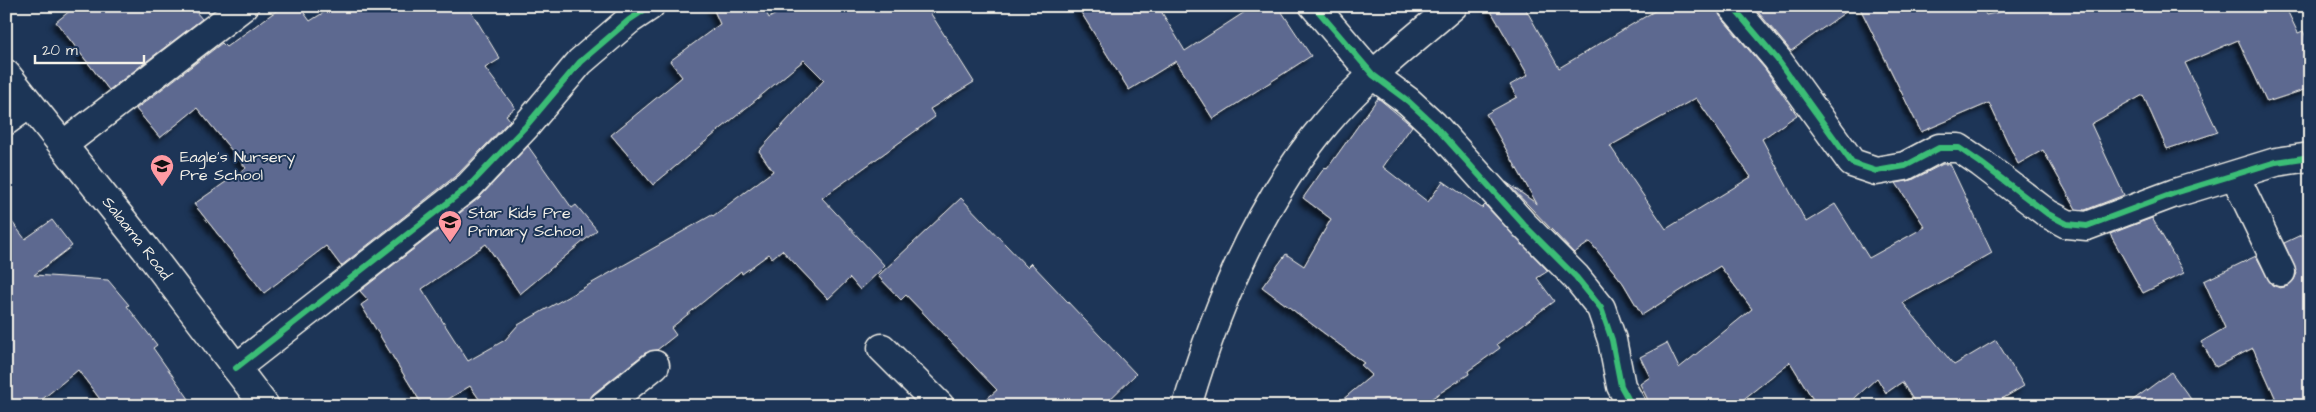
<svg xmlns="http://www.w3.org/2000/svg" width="2316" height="412" font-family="'Architects Daughter',sans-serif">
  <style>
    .building { fill: #5d6990; stroke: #f4f1e8; fill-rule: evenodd; filter: url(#shadow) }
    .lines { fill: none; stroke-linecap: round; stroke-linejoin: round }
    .minor-casing { stroke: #f4f1e8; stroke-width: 31 }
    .major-casing { stroke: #f4f1e8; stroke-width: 31 }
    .minor { stroke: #1d3557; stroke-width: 28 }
    .major { stroke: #1d3557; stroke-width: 28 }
    .cycleway-casing { stroke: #1d3557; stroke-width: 9 }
    .cycleway { stroke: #3abd76; stroke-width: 6 }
    .labels { text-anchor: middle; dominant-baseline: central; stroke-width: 4; stroke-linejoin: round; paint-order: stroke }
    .poi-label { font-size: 16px; fill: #f4f1e8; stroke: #1d3557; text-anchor: start }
    .street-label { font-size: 16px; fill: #f4f1e8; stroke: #1d3557 }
  </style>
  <defs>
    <filter id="shadow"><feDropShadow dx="-4.5" dy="4.5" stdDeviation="2.5" flood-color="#0009"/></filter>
  </defs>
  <rect width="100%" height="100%" fill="#1d3557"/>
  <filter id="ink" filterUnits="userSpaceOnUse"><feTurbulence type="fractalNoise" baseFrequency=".02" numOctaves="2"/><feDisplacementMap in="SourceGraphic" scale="10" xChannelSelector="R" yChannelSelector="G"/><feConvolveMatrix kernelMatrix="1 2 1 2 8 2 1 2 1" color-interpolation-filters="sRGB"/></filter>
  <g filter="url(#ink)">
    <!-- building -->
    <g class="building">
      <path d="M76,6h115l11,13 -93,71 -53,-68z"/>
      <path d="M283,6h16l11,15 24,-15h134l32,53 -15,9 30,40 -9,7 4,5 -52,54 -117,92 -15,-20 -62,47 -70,-89 52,-36 -49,-60 -37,30 -24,-29 86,-66 4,4z"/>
      <path d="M712,6h51l6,12 21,-12h136l48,76 -44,27 5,8 -113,81 63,68 -25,24 -10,-12 -22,21 -46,-49 -10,8 -3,-4 -27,20 -1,-3 -70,57 5,7 -19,15 -12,3 -52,41 -4,6 -1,6h-104l-14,-20 -33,20h-14l-62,-101 7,-5 -8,-9 119,-93 49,-52 44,62 4,-3 21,25 -77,64 -34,-50 -64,45 46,72 37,-21 13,-15 194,-110 1,1 60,-45 -14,-20 65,-71 -20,-20 -151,125 -42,-50 71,-58 -12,-16 50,-37z"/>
      <path d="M1077,6h81l27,45 69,-45h24l33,50 -98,63 -37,-58 -47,29z"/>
      <path d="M1488,6h36l35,62 104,-62h54l3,10 45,53 32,46 -35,24 44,83 29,-18 34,54 56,-31 -29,-44 16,-3 31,-16h7l42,89 -89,50 51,62 42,-25 28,46 -34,20h-73l-15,-24 -16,11 -9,-15 -31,28h-29l-27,-44 -55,44h-84l-11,-22 10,-7 -10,-20 27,-14 12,25 73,-59 -32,-43 -78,49 -19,-32 -33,-41 -16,11 -68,-71 31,22 -51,-90 31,-17 -7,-12 18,-10zM1696,98l55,79 -85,52 -56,-83z"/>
      <path d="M1753,6h101l-63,45z"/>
      <path d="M1859,6h122l5,9 41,-9h258l13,27 5,-2 7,14v43l-43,14 -29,-62 -53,23 33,69 -51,17 -24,-54 -52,29 33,71 -39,15 -9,-1 -33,-59 -25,14 -29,-61 -68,29z"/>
      <path d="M1378,98l34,28 -29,41 45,35 15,-21 39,27 3,-3 63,66 -11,7 17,23 -57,43 3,4 -32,23 1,3 -49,32h-85l37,-31 -11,-10 3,-2 -102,-76 24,-33 18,12 27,-47 -28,-21 22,-31 2,2z"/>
      <path d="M961,198l66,69 4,-4 105,111 -33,32h-125l19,-16 -91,-95 -5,5 -23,-24z"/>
      <path d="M6,214l19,25 27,-19 20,26 -38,29 74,5 21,25 -2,1 30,39 -4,3 41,58h-89l-27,-36 -44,36h-28z"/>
      <path d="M2152,218l32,55 -41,20 -33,-59z"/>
      <path d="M2303,234l7,18v154h-31l-26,-58 -37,19 -15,-25 24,-14 -21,-47 52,-25 16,29 8,3 8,-2 6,-6 3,-7 -13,-30z"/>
      <path d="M2171,372l25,34h-71z"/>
    </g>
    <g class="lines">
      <!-- minor casing -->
      <g class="minor-casing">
        <g id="minor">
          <path d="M1314,6l59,69 35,26 26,24 90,100 52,52 25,31 11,32 9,46 11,20"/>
          <path d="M1732,6l45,53 75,104 24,8 29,-5 34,-18h20l22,15 67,51 19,10 20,2 88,-33 101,-31 34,-5"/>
          <path d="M6,121l23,-17"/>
          <path d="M63,145l181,-139"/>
          <path d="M2235,176l46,96"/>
          <path d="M882,348l58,58"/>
          <path d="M236,368l233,-182 57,-60 54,-64 49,-42 21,-14"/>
          <path d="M603,406l52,-41"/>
          <path d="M1187,406c29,-99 73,-205 140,-284 37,-44 83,-79 126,-116"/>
        </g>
      </g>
      <!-- major casing -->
      <g class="major-casing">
        <g id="major">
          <path id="s1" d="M6,74l139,174 120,158"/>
        </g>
      </g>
      <!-- minor -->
      <use href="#minor" class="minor"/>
      <!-- major -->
      <use href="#major" class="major"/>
      <!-- cycleway casing -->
      <g class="cycleway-casing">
        <g id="cycleway">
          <path d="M1314,6l59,69 35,26 26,24 90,100 52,52 25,31 11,32 9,46 11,20"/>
          <path d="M1732,6l45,53 75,104 24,8 29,-5 34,-18h20l22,15 67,51 19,10 20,2 88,-33 101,-31 34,-5"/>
          <path d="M236,368l233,-182 57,-60 54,-64 49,-42 21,-14"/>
        </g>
      </g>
      <!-- cycleway -->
      <use href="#cycleway" class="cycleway"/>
    </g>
  </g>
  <!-- icons -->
  <defs>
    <g id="school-pin" transform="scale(1.25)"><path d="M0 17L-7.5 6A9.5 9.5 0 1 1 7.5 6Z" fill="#ff9aa2" stroke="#1d3557"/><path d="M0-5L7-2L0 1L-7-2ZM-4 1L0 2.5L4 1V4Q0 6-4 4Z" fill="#111"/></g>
  </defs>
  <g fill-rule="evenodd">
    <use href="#school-pin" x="162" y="166"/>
    <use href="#school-pin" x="450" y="222"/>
  </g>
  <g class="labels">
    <!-- poi labels -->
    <g class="poi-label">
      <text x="180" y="157">Eagle's Nursery<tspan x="180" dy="18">Pre School</tspan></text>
      <text x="468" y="213">Star Kids Pre<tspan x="468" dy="18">Primary School</tspan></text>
    </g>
    <!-- street labels -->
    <g class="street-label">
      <text stroke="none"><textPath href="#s1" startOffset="210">Salaama Road</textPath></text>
    </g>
  </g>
  <!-- margin -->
  <rect width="2316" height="412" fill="none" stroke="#1d3557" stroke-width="25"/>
  <rect x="12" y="12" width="2291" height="387" fill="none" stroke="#f4f1e8" stroke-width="2" filter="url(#ink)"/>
  <!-- scale -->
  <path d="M35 55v8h109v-8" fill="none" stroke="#f4f1e8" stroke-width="2.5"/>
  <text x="42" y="55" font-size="15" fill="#f4f1e8" stroke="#1d3557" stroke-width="4" paint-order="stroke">20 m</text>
</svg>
